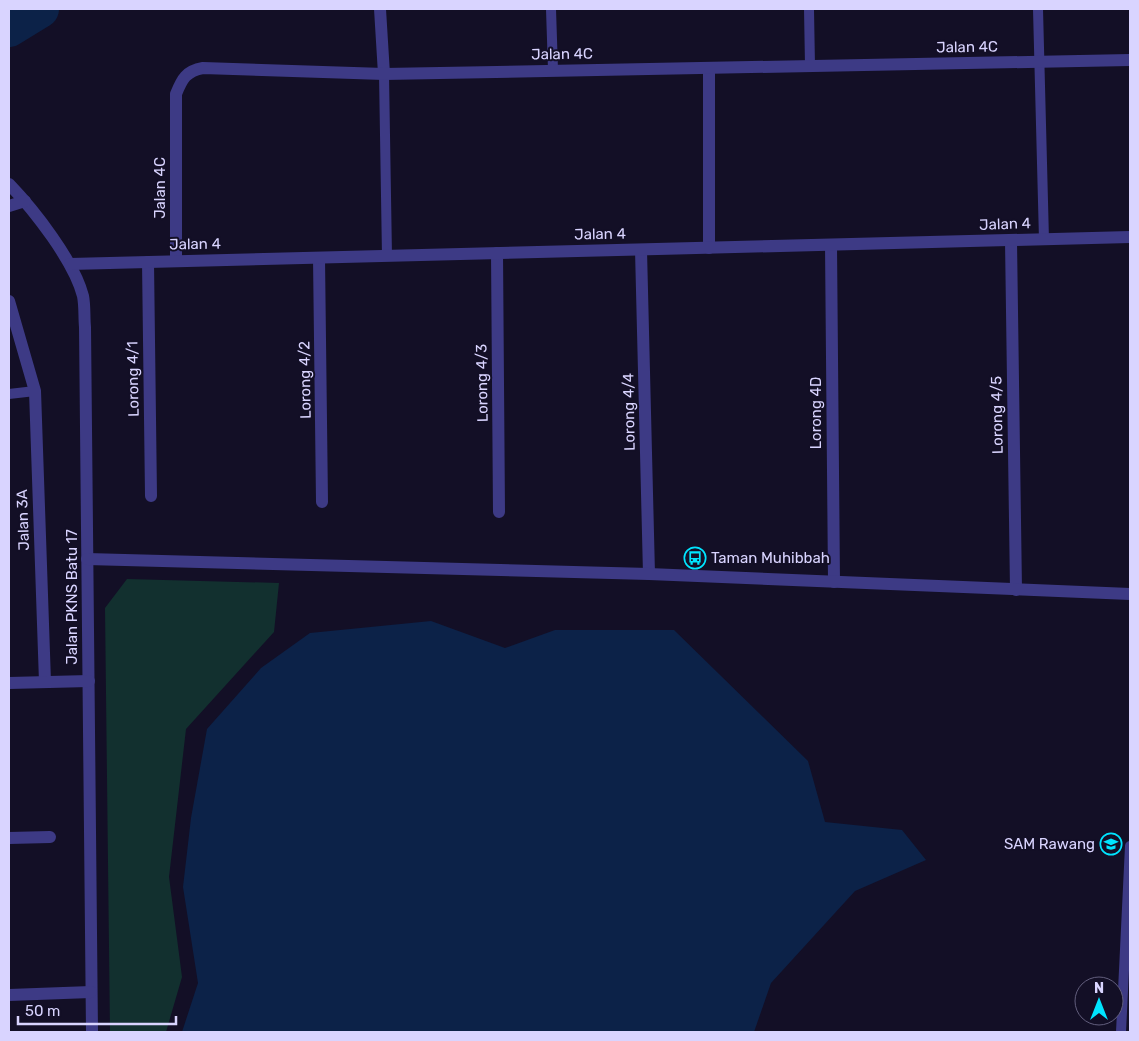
<svg xmlns="http://www.w3.org/2000/svg" width="1139" height="1041" font-family="Rubik,sans-serif">
  <style>
    .green { fill: #12302f }
    .water { fill: #0c2248 }
    .lines { fill: none; stroke-linecap: round; stroke-linejoin: round }
    .river { stroke: #0c2248; stroke-width: 38 }
    .service { stroke: #3d3a85; stroke-width: 10 }
    .minor { stroke: #3d3a85; stroke-width: 12 }
    .labels { text-anchor: middle; dominant-baseline: central; stroke-width: 4; stroke-linejoin: round; paint-order: stroke }
    .street-label { font-size: 15px; fill: #d9d4ff; stroke: #130f26 }
    .poi-label { font-size: 15px; fill: #d9d4ff; stroke: #130f26; text-anchor: start }
  </style>
  <rect width="100%" height="100%" fill="#130f26"/>
  <!-- green -->
  <path class="green" d="M127,579l152,4 -5,49 -88,97 -17,148 13,100 -16,55h-56l-5,-424z"/>
  <!-- water -->
  <path class="water" d="M431,621l74,27 50,-18h119l134,131 17,61 77,8 24,30 -71,31 -84,92 -17,49h-572l16,-49 -15,-96 8,-69 16,-89 54,-61 49,-35z"/>
  <g class="lines">
    <!-- river -->
    <path class="river" d="M9,28l31,-19"/>
    <!-- service -->
    <g class="service">
      <path d="M551,9l2,61"/>
      <path d="M809,9l1,57"/>
      <path d="M1038,9l6,231"/>
      <path d="M384,74l3,182"/>
      <path d="M9,394l26,-3"/>
      <path d="M1121,1032l9,-186"/>
    </g>
    <!-- minor -->
    <g class="minor">
      <path d="M380,9l4,65"/>
      <path d="M709,68v180"/>
      <path d="M9,184c25,26 65,77 74,112 2,10 1,21 2,31l7,705"/>
      <path d="M9,206l16,-5"/>
      <path d="M1011,241l5,349"/>
      <path d="M831,245l3,337"/>
      <path d="M641,250l8,324"/>
      <path d="M497,253l2,259"/>
      <path d="M319,258l3,244"/>
      <path d="M176,261v-167c6,-15 10,-23 27,-26l181,6 746,-14"/>
      <path d="M148,262l3,234"/>
      <path d="M70,264l1060,-27"/>
      <path d="M9,301l26,90 10,291"/>
      <path d="M87,559l562,15 481,20"/>
      <path d="M9,683l80,-2"/>
      <path d="M9,838l41,-1"/>
      <path d="M9,995l82,-3"/>
    </g>
  </g>
  <!-- icons -->
  <defs>
    <g id="bus-ring" transform="scale(1.125)"><circle r="9.5" fill="#130f26" stroke="#00e5ff" stroke-width="1.5"/><path d="M-5-6H5V4H4V6H2V4H-2V6H-4V4H-5ZM-3.5-4V0h7V-4ZM-3.5 1.2v1.5H-2V1.2ZM2 1.2v1.5H3.5V1.2Z" fill="#00e5ff"/></g>
    <g id="school-ring" transform="scale(1.125)"><circle r="9.5" fill="#130f26" stroke="#00e5ff" stroke-width="1.5"/><path d="M0-5L7-2L0 1L-7-2ZM-4 1L0 2.5L4 1V4Q0 6-4 4Z" fill="#00e5ff"/></g>
  </defs>
  <g fill-rule="evenodd">
    <use href="#bus-ring" x="695" y="558"/>
    <use href="#school-ring" x="1111" y="844"/>
  </g>
  <g class="labels">
    <!-- street labels -->
    <g class="street-label">
      <text transform="translate(967 47) rotate(-1)">Jalan 4C</text>
      <text transform="translate(562 54) rotate(-1)">Jalan 4C</text>
      <text transform="translate(160 188) rotate(-90)">Jalan 4C</text>
      <text transform="translate(1005 224) rotate(-2)">Jalan 4</text>
      <text transform="translate(600 234) rotate(-1)">Jalan 4</text>
      <text transform="translate(195 244) rotate(-1)">Jalan 4</text>
      <text transform="translate(133 379) rotate(-91)">Lorong 4/1</text>
      <text transform="translate(305 380) rotate(-91)">Lorong 4/2</text>
      <text transform="translate(482 383) rotate(-91)">Lorong 4/3</text>
      <text transform="translate(629 412) rotate(-91)">Lorong 4/4</text>
      <text transform="translate(816 413) rotate(-90)">Lorong 4D</text>
      <text transform="translate(997 415) rotate(-91)">Lorong 4/5</text>
      <text transform="translate(23 520) rotate(-92)">Jalan 3A</text>
      <text transform="translate(72 597) rotate(-90)">Jalan PKNS Batu 17</text>
    </g>
    <!-- poi labels -->
    <g class="poi-label">
      <text x="711" y="558">Taman Muhibbah</text>
      <text x="1095" y="844" text-anchor="end">SAM Rawang</text>
    </g>
  </g>
  <!-- border -->
  <rect width="1139" height="1041" fill="none" stroke="#d9d4ff" stroke-width="20"/>
  <!-- north arrow -->
  <g transform="translate(1099 1001)"><circle r="24" fill="#130f26" stroke="#625e7d"/>
  <path d="M0-4L9 19L0 12L-9 19Z" fill="#00e5ff"/>
  <text y="-8" font-size="14" font-weight="bold" text-anchor="middle" fill="#d9d4ff">N</text>
  </g>
  <!-- scale -->
  <path d="M18 1016v8h158v-8" fill="none" stroke="#d9d4ff" stroke-width="2.5"/>
  <text x="25" y="1016" font-size="15" fill="#d9d4ff" stroke="#130f26" stroke-width="4" paint-order="stroke">50 m</text>
</svg>
